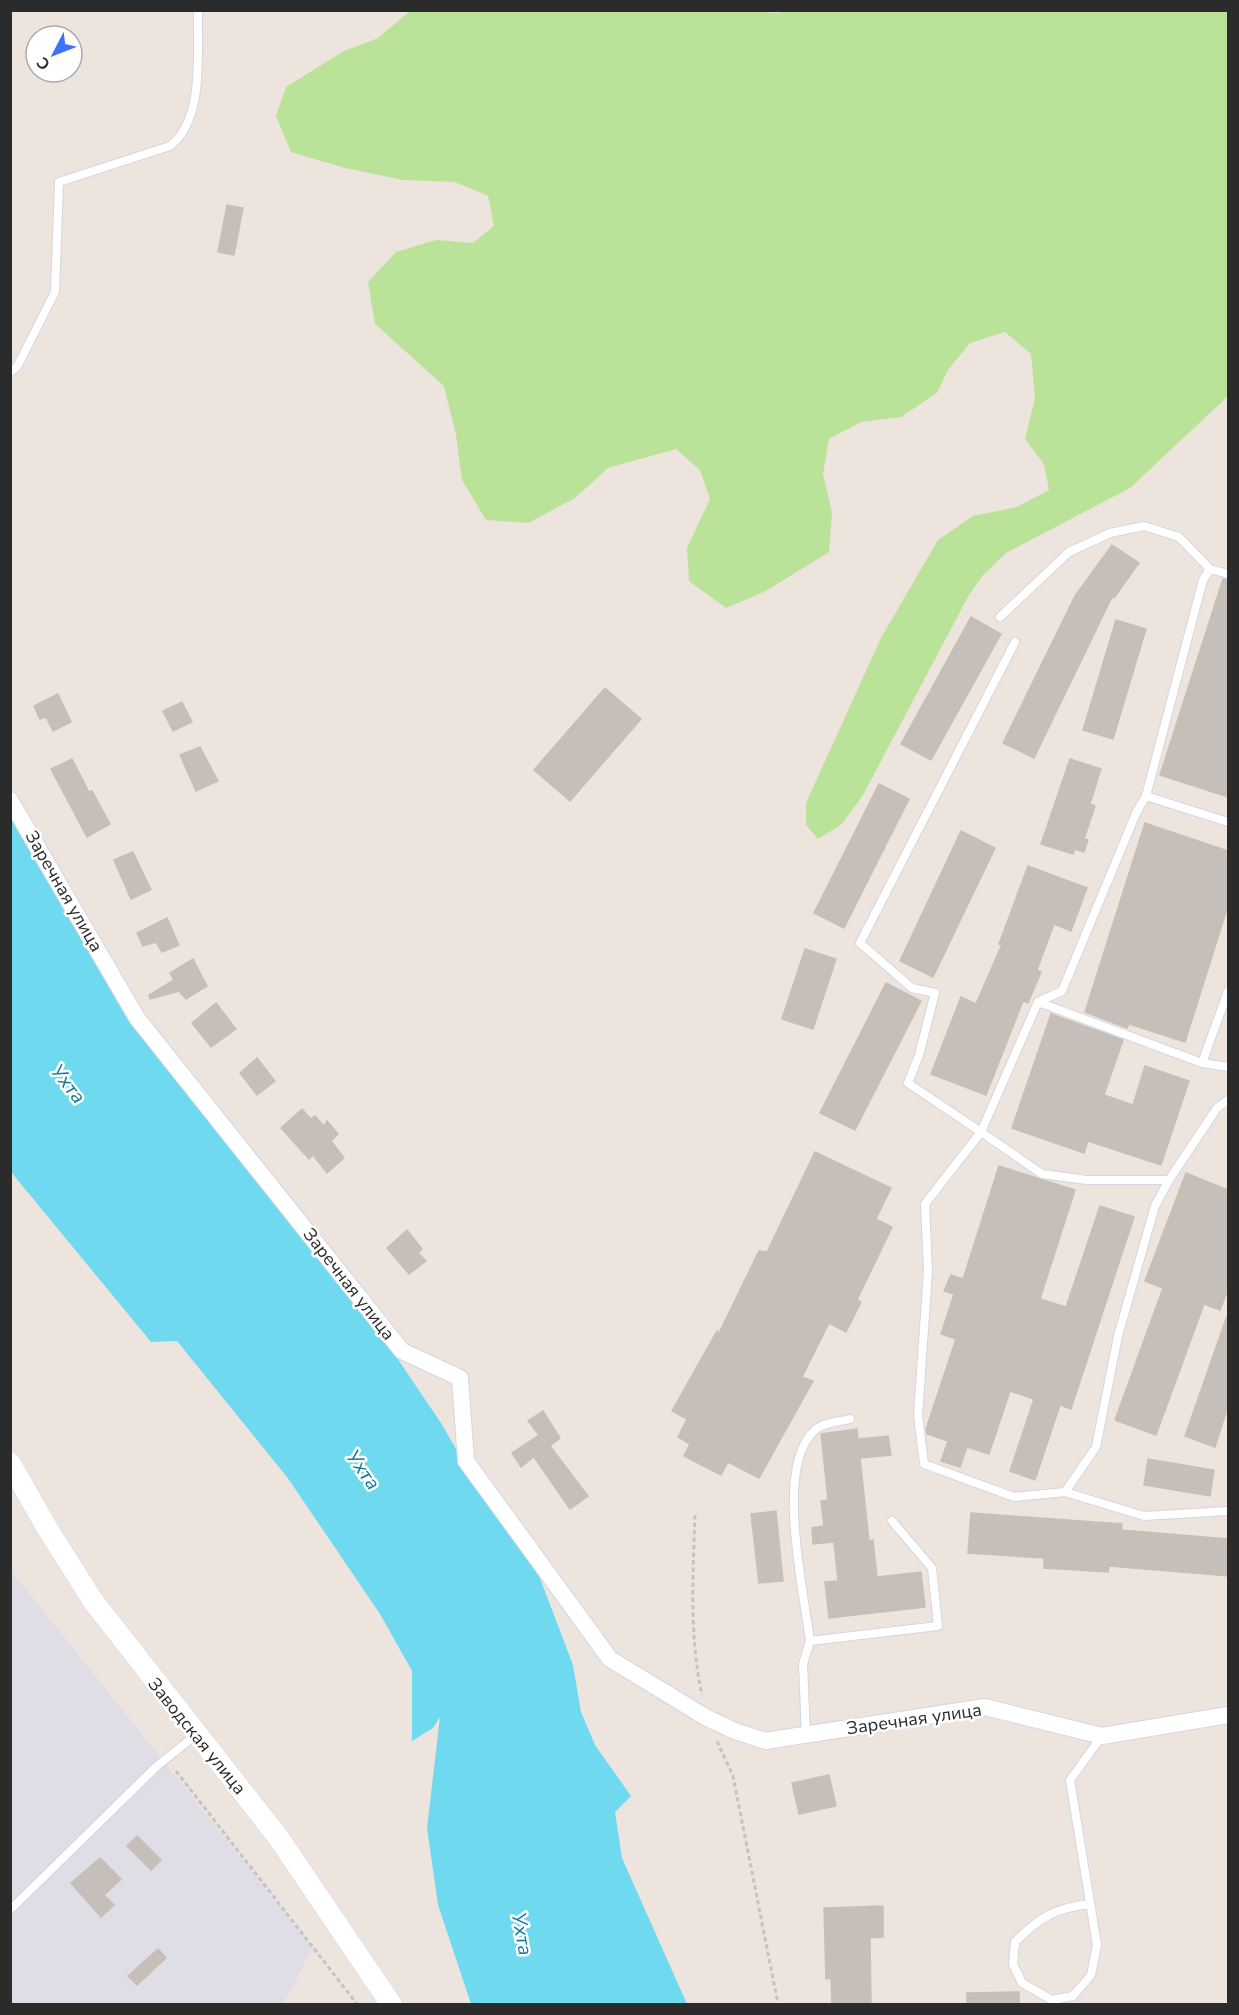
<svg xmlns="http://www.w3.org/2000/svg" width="1239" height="2015" font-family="'Nunito Sans',sans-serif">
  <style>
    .industrial { fill: #dfdde5 }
    .green { fill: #bae399 }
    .water { fill: #6fdaef }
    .building { fill: #c5beb9; stroke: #c8c0b6; stroke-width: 1.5 }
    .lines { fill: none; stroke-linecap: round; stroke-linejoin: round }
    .service-casing { stroke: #d2d7e3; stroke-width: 10 }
    .minor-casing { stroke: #d2d7e3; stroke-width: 18 }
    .tertiary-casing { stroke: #d2d7e3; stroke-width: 22 }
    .path { stroke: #c4c4c4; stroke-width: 3; stroke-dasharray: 4.5 3; stroke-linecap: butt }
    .service { stroke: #fff; stroke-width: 8 }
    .minor { stroke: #fff; stroke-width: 16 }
    .tertiary { stroke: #fff; stroke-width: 21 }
    .labels { text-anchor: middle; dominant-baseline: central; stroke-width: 5; stroke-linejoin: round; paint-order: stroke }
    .street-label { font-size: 18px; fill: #2b2b2b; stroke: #fff }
    .water-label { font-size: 20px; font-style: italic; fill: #0d7a9c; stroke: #fff }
  </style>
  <rect width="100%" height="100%" fill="#ede4dd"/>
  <!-- industrial -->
  <path class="industrial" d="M10,1570l303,378 -30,56h-272z"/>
  <!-- green -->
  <path class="green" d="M749,11l29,2 11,-3 439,1v385l-98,92 -124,65 -23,22 -14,20 -106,200 -21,29 -24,15 -12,-14v-22l75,-165 57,-98 35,-24 44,-9 32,-17 -5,-26 -19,-25 10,-41 -4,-44 -26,-22 -35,11 -22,27 -11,23 -36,24 -40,5 -32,17 -6,35 9,39 -3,39 -63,39 -40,17 -37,-27 -2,-33 23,-49 -10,-29 -24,-21 -68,19 -33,30 -47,25 -42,-3 -24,-40 -6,-45 -12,-49 -69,-62 -7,-42 28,-30 40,-12 37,3 21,-17 -6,-30 -33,-14 -52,-2 -58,-12 -54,-16 -15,-36 10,-29 58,-36 34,-13 32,-27z"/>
  <!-- water -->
  <path class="water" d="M10,812l121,208 262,332 48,71 38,65 57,80 37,97 8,47 14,33 36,51 -16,16 7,46 65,146h-216l-33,-99 -11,-77 13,-111 -7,11 -21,13v-70l-32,-57 -93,-137 -110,-136 -26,1 -140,-170z"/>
  <!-- building -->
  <g class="building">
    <path d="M227,205l16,3 -9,47 -16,-3z"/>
    <path d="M1112,545l27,18 -25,35 -2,-1 -78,161 -31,-15 72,-147z"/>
    <path d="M1223,579l5,1v217l-68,-22z"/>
    <path d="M971,617l30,17 -70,126 -30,-16z"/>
    <path d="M1116,620l30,9 -33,110 -30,-9z"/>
    <path d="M605,688l36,31 -71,82 -36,-31z"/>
    <path d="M58,694l13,28 -18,9 -7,-14 -6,2 -6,-13z"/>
    <path d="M182,702l10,20 -19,9 -10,-20z"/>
    <path d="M200,747l18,34 -22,10 -16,-36z"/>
    <path d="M72,759l17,33 3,-1 18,33 -23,13 -36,-68z"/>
    <path d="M1070,759l31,10 -11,35 5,2 -11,33 4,1 -4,12 -9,-3 -2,5 -32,-10z"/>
    <path d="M879,784l30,15 -65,129 -30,-15z"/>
    <path d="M1145,823l83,28v55l-43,136 -56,-18 -2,4 -42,-16z"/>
    <path d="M961,831l34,17 -62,129 -33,-16z"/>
    <path d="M133,852l18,38 -20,9 -17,-39z"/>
    <path d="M1028,866l59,22 -16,43 -17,-7 -17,46 4,2 -13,31 -5,-2 -37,94 -55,-21 30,-77 15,7 26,-60h-3z"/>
    <path d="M167,918l12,27 -17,7 -6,-10 -13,4 -6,-13z"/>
    <path d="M805,949l31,10 -23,70 -31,-10z"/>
    <path d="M193,959l14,27 -21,13 -7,-8 -29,8 -1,-4 25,-15 -4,-7z"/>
    <path d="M886,983l35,18 -66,129 -35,-17z"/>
    <path d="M216,1003l20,26 -25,18 -19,-24z"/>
    <path d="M1051,1014l72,26 -19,55 29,10 12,-39 44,15 -28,84 -73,-24 -4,12 -72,-25z"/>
    <path d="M257,1058l18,23 -18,14 -17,-22z"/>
    <path d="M302,1109l9,10 4,-3 9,10 3,-5 11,13 -7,7 13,17 -17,15 -14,-18 -4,4 -28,-31z"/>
    <path d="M815,1152l76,36 -15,31 16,8 -35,73 4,2 -15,30 -17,-9 -27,54 11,4 -54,97 -31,-16 -7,13 -37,-19 6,-12 -12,-7 9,-18 -15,-8 45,-80 1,4 41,-84 8,1z"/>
    <path d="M999,1166l76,24 -35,109 26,8 34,-101 34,11 -63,192 -11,-4 -25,75 -25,-9 24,-72 -24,-8 -21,63 -22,-7 -7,20 -19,-6 7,-20 -21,-7 -1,-5 30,-90 -15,-5 13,-40 -10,-3 7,-16 12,4z"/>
    <path d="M1186,1173l42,17v99l-8,21 -16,-6 -48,131 -41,-15 48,-132 -18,-7z"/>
    <path d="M407,1230l15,19 -4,4 8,8 -17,13 -22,-26z"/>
    <path d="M1227,1316l1,90 -13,41 -30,-11z"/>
    <path d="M543,1411l17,27 -10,8 38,50 -18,13 -36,-52 -13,10 -9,-14 27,-18 -11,-14z"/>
    <path d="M857,1429l1,10 30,-3 3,19 -31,3 9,83 4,-1 4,37 44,-5 4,35 -96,11 -4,-36 13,-1 -4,-39 -21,2 -1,-16 12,-2 -3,-25 7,-1 -7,-66z"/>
    <path d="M1148,1459l66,11 -4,26 -66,-11z"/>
    <path d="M776,1511l7,70 -24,2 -8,-69z"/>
    <path d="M971,1513l151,11 -1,6 107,9v37l-119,-10 -1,6 -64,-4v-10l-76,-5z"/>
    <path d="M829,1775l7,31 -37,8 -7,-31z"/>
    <path d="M137,1836l24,24 -10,10 -24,-24z"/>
    <path d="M100,1858l21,21 -17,16 10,10 -13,12 -30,-34z"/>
    <path d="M883,1906v31l-13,1 1,66h-39l-1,-26 -5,1 -2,-71z"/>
    <path d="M158,1949l8,9 -29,27 -9,-9z"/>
    <path d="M1019,1992v12h-52v-11z"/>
  </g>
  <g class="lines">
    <!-- service casing -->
    <g class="service-casing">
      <g id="service">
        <path d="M10,372l7,-5 38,-75 4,-110 111,-36c35,-27 27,-94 28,-136"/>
        <path d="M1228,574l-18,-5 -7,11 -57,216 82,26"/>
        <path d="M1000,617l69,-65 41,-19 34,-7 35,11 31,32"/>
        <path d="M1015,642l-155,301 52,45 23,5 -16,62 -11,28 73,49 -56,72 3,67 -10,144 6,49 90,33 51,-5 31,-45 22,-111 37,-130 14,-26 48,-72 11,-8"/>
        <path d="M1038,1002l24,-11 75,-180 9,-15"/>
        <path d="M1202,1063l26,-72"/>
        <path d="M1169,1180h-82l-45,-6 -61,-42 57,-130 164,61 26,4"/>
        <path d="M1065,1492l79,24 84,-5"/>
        <path d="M810,1641l128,-15 -6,-58 -40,-47"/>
        <path d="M806,1735l-3,-71 7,-23c-6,-50 -36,-175 5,-211 9,-8 24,-8 35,-11"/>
        <path d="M1090,1904c-35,4 -50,13 -75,38l-2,22 9,19 30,17 21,-4 18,-21 6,-30 -27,-165 32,-44"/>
        <path d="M10,1910l147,-144 40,-32"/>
      </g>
    </g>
    <!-- minor casing -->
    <g class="minor-casing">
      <path id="minor" d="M10,800l127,218 265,333 58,27 6,83 144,198 97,59 28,13 30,10 220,-34 117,29 126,-21"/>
    </g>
    <!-- tertiary casing -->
    <g class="tertiary-casing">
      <path id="tertiary" d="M10,1463l37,65 46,73 185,236 113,167"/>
    </g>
    <!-- path -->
    <g class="path">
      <path d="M695,1515c-2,60 -6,121 7,180"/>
      <path d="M717,1741l16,35 45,228"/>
      <path d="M176,1771l181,233"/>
    </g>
    <!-- service -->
    <use href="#service" class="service"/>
    <!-- minor -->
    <use href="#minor" class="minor"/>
    <!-- tertiary -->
    <use href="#tertiary" class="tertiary"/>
  </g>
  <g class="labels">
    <!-- street labels -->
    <g class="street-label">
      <text transform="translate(64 891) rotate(60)">Заречная улица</text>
      <text transform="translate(349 1284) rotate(52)">Заречная улица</text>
      <text transform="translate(914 1719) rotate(-8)">Заречная улица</text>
      <text transform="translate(197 1736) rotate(51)">Заводская улица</text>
    </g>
    <!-- water labels -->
    <g class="water-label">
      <text transform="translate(68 1084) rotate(52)">Ухта</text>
      <text transform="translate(363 1470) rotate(55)">Ухта</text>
      <text transform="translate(522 1934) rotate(80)">Ухта</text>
    </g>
  </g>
  <!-- border -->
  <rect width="1239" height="2015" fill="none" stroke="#2b2b2b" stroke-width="24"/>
  <!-- north arrow -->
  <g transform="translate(54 54) rotate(228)"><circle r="28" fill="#ffffff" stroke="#aaaaaa" stroke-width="1.5"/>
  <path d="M0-4.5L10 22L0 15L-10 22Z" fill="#3c73fa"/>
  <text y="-9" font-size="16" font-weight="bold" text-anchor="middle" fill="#2b2b2b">С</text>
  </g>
</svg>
